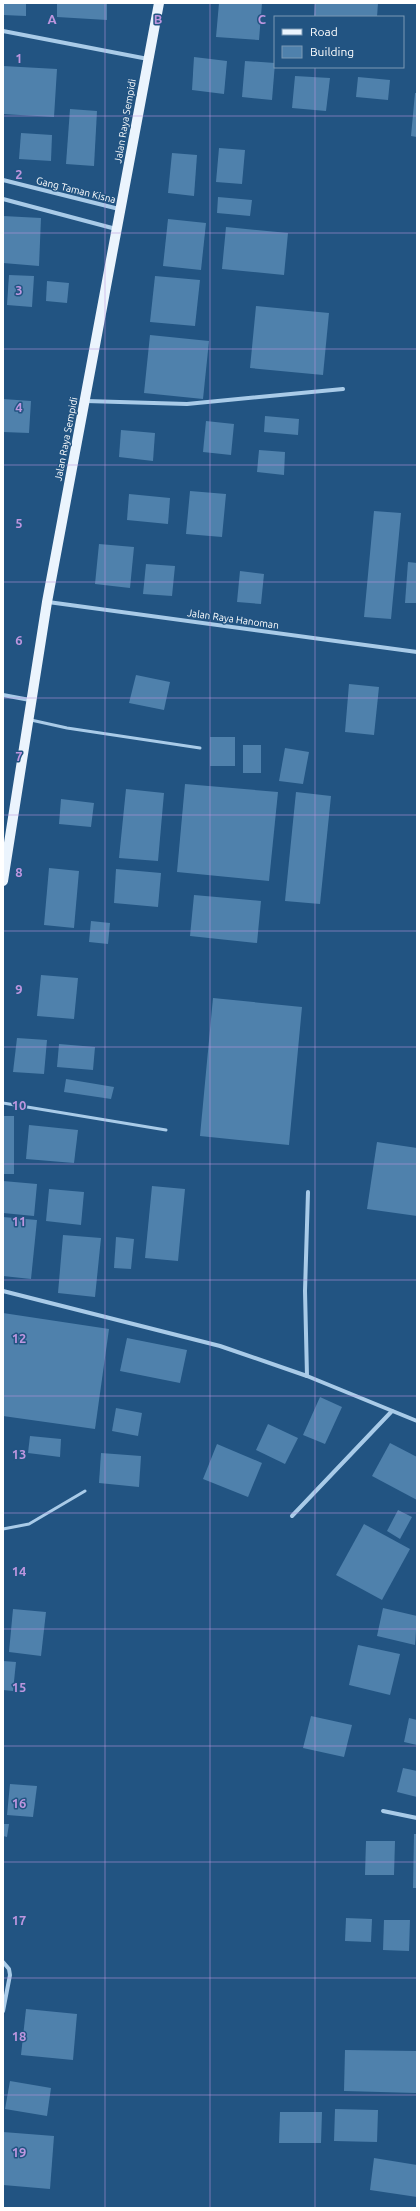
<svg xmlns="http://www.w3.org/2000/svg" width="420" height="2211" font-family="Ubuntu,sans-serif">
  <style>
    .building { fill: #4f81ac }
    .lines { fill: none; stroke-linecap: round; stroke-linejoin: round }
    .lane { stroke: #a9cbe8; stroke-width: 3 }
    .street { stroke: #a9cbe8; stroke-width: 4 }
    .primary { stroke: #ebf4fd; stroke-width: 10 }
    .grid { fill: none; stroke: #bd96df; stroke-width: 1; stroke-opacity: 0.55 }
    .labels { text-anchor: middle; dominant-baseline: central; stroke-width: 3; stroke-linejoin: round; paint-order: stroke }
    .street-label { font-size: 10px; fill: #fff; stroke: #225482 }
    .grid-label { font-size: 13px; text-anchor: middle; font-weight: bold; fill: #bd96df; stroke: #225482; stroke-width: 3; stroke-linejoin: round; paint-order: stroke }
  </style>
  <rect width="100%" height="100%" fill="#225482"/>
  <!-- building -->
  <g class="building">
    <path d="M3,3h23v13l-23,-1z"/>
    <path d="M57,3h50v17l-50,-3z"/>
    <path d="M219,3h43l-3,37 -43,-3z"/>
    <path d="M315,3h63l-1,14h-63z"/>
    <path d="M194,57l33,4 -3,33 -32,-4z"/>
    <path d="M245,61l30,2 -3,37 -30,-3z"/>
    <path d="M3,66l54,3 -3,48 -51,-3z"/>
    <path d="M295,76l35,2 -4,33 -34,-3z"/>
    <path d="M358,77l32,3 -2,20 -32,-3z"/>
    <path d="M415,93h2v44l-6,-1z"/>
    <path d="M70,109l27,2 -3,55 -28,-2z"/>
    <path d="M21,133l31,2 -1,26 -32,-2z"/>
    <path d="M219,148l26,2 -3,34 -26,-2z"/>
    <path d="M172,153l25,2 -3,41 -26,-3z"/>
    <path d="M218,197l34,3 -2,16 -33,-3z"/>
    <path d="M3,216l38,2 -2,48 -36,-3z"/>
    <path d="M168,219l38,4 -5,47 -38,-4z"/>
    <path d="M226,227l62,6 -4,42 -62,-6z"/>
    <path d="M9,275l25,1 -2,31 -25,-2z"/>
    <path d="M155,276l45,4 -5,46 -45,-4z"/>
    <path d="M47,281l22,2 -2,20 -21,-2z"/>
    <path d="M256,306l73,7 -6,62 -73,-7z"/>
    <path d="M150,335l59,6 -6,58 -59,-6z"/>
    <path d="M3,399l28,2 -2,32 -26,-1z"/>
    <path d="M265,416l34,3 -1,16 -34,-3z"/>
    <path d="M206,421l28,3 -3,31 -28,-3z"/>
    <path d="M121,430l34,3 -2,28 -34,-4z"/>
    <path d="M259,450l26,2 -1,23 -27,-3z"/>
    <path d="M190,491l36,3 -4,43 -36,-3z"/>
    <path d="M129,494l41,4 -2,26 -41,-4z"/>
    <path d="M374,511l27,2 -10,106 -27,-2z"/>
    <path d="M99,544l35,3 -4,41 -35,-4z"/>
    <path d="M408,562l9,1v40h-12z"/>
    <path d="M146,564l29,2 -3,30 -29,-2z"/>
    <path d="M240,571l24,3 -3,30 -24,-2z"/>
    <path d="M136,675l34,7 -6,28 -35,-7z"/>
    <path d="M349,684l30,3 -5,48 -29,-3z"/>
    <rect x="210" y="737" width="25" height="29"/>
    <rect x="243" y="745" width="18" height="28"/>
    <path d="M285,748l24,4 -6,32 -24,-3z"/>
    <path d="M185,784l93,8 -9,89 -92,-9z"/>
    <path d="M126,789l38,4 -6,68 -39,-3z"/>
    <path d="M296,792l35,4 -11,108 -35,-3z"/>
    <path d="M61,799l33,4 -3,24 -32,-3z"/>
    <path d="M49,868l30,3 -5,57 -30,-3z"/>
    <path d="M116,869l45,4 -3,34 -44,-4z"/>
    <path d="M194,895l67,6 -4,42 -67,-7z"/>
    <path d="M91,921l19,2 -2,21 -19,-2z"/>
    <path d="M41,975l37,3 -4,41 -37,-3z"/>
    <path d="M213,998l89,9 -13,138 -89,-9z"/>
    <path d="M17,1038l30,2 -3,34 -31,-2z"/>
    <path d="M59,1044l36,3 -2,23 -36,-3z"/>
    <path d="M66,1079l48,8 -3,12 -47,-7z"/>
    <rect x="3" y="1116" width="11" height="58"/>
    <path d="M29,1125l49,5 -4,33 -48,-4z"/>
    <path d="M377,1142l40,6v68l-50,-7z"/>
    <path d="M3,1181l34,3 -3,32 -31,-3z"/>
    <path d="M152,1186l33,3 -7,72 -33,-3z"/>
    <path d="M49,1189l35,3 -3,33 -35,-4z"/>
    <path d="M3,1217l34,3 -6,59 -28,-3z"/>
    <path d="M63,1235l38,3 -6,59 -37,-4z"/>
    <path d="M116,1237l18,2 -3,30 -17,-1z"/>
    <path d="M3,1313l106,16 -14,100 -92,-13z"/>
    <path d="M127,1338l60,12 -7,33 -60,-12z"/>
    <path d="M320,1397l22,10 -17,37 -22,-9z"/>
    <path d="M116,1408l26,5 -4,23 -26,-5z"/>
    <path d="M268,1424l30,14 -13,26 -29,-14z"/>
    <path d="M30,1436l31,3 -1,18 -32,-4z"/>
    <path d="M390,1443l27,14v43l-45,-24z"/>
    <path d="M217,1444l45,19 -14,34 -45,-18z"/>
    <path d="M101,1453l40,3 -2,31 -40,-4z"/>
    <path d="M398,1510l14,7 -12,22 -13,-8z"/>
    <path d="M364,1524l46,25 -28,51 -46,-25z"/>
    <path d="M383,1608l34,8 -2,29 -38,-9z"/>
    <path d="M13,1609l33,3 -5,44 -32,-4z"/>
    <path d="M358,1645l42,9 -10,41 -41,-10z"/>
    <path d="M3,1661l13,1 -3,29 -10,-1z"/>
    <path d="M311,1716l41,9 -8,32 -41,-9z"/>
    <path d="M409,1718l8,2v25l-13,-3z"/>
    <path d="M403,1768l14,3v26l-20,-5z"/>
    <path d="M10,1784l27,2 -4,31 -26,-2z"/>
    <path d="M3,1824h6l-2,13 -4,-1z"/>
    <path d="M414,1834h3v54h-4z"/>
    <path d="M366,1841h29l-1,34h-29z"/>
    <path d="M346,1918l26,1 -1,23 -26,-1z"/>
    <path d="M384,1920h26l-1,31 -26,-1z"/>
    <path d="M26,2009l51,5 -4,46 -52,-5z"/>
    <path d="M345,2050l72,1v42l-73,-2z"/>
    <path d="M10,2081l41,7 -4,28 -42,-7z"/>
    <path d="M335,2109l43,1 -1,32 -43,-1z"/>
    <path d="M280,2112h42l-1,31h-42z"/>
    <path d="M3,2132l51,4 -4,53 -47,-4z"/>
    <path d="M374,2158l43,7v32l-47,-7z"/>
  </g>
  <g class="lines">
    <!-- lane -->
    <g class="lane">
      <path d="M31,720l36,8 133,20"/>
      <path d="M3,1103l163,27"/>
      <path d="M3,1529l26,-5 56,-33"/>
    </g>
    <!-- street -->
    <g class="street">
      <path d="M3,31l145,28"/>
      <path d="M3,180l116,29"/>
      <path d="M3,199l113,30"/>
      <path d="M86,401l101,3 156,-15"/>
      <path d="M48,602l369,50"/>
      <path d="M3,695l27,5"/>
      <path d="M3,1291l217,55 87,30 110,45"/>
      <path d="M307,1376l-2,-85 3,-99"/>
      <path d="M292,1516l100,-105"/>
      <path d="M383,1811l34,7"/>
      <path d="M3,1962l6,7 1,6 -7,36"/>
    </g>
    <!-- primary -->
    <path class="primary" d="M3,881l44,-279 112,-599"/>
  </g>
  <!-- grid -->
  <path class="grid" d="M105,3v2205M210,3v2205M315,3v14M315,67v2141M3,116h414M3,233h414M3,349h414M3,465h414M3,582h414M3,698h414M3,815h414M3,931h414M3,1047h414M3,1164h414M3,1280h414M3,1396h414M3,1513h414M3,1629h414M3,1746h414M3,1862h414M3,1978h414M3,2095h414"/>
  <g class="labels">
    <!-- street labels -->
    <g class="street-label">
      <text transform="translate(125 121) rotate(-80)">Jalan Raya Sempidi</text>
      <text transform="translate(76 190) rotate(14)">Gang Taman Kisna</text>
      <text transform="translate(66 439) rotate(-79)">Jalan Raya Sempidi</text>
      <text transform="translate(233 619) rotate(8)">Jalan Raya Hanoman</text>
    </g>
  </g>
  <g class="grid-label">
    <text x="52" y="24">A</text>
    <text x="158" y="24">B</text>
    <text x="262" y="24">C</text>
    <text x="19" y="63">1</text>
    <text x="19" y="179">2</text>
    <text x="19" y="295">3</text>
    <text x="19" y="412">4</text>
    <text x="19" y="528">5</text>
    <text x="19" y="645">6</text>
    <text x="19" y="761">7</text>
    <text x="19" y="877">8</text>
    <text x="19" y="994">9</text>
    <text x="19" y="1110">10</text>
    <text x="19" y="1226">11</text>
    <text x="19" y="1343">12</text>
    <text x="19" y="1459">13</text>
    <text x="19" y="1576">14</text>
    <text x="19" y="1692">15</text>
    <text x="19" y="1808">16</text>
    <text x="19" y="1925">17</text>
    <text x="19" y="2041">18</text>
    <text x="19" y="2157">19</text>
  </g>
  <!-- border -->
  <rect width="420" height="2211" fill="none" stroke="#ffffff" stroke-width="8"/>
  <!-- legend -->
  <rect x="274" y="16" width="130" height="52" fill="#225482" stroke="#7a98b4"/>
  <rect x="282" y="29" width="20" height="6" fill="#ebf4fd" stroke="#7a98b4"/>
  <text x="310" y="36" font-size="12" fill="#ffffff">Road</text>
  <rect x="282" y="46" width="20" height="12" fill="#4f81ac" stroke="#7a98b4"/>
  <text x="310" y="56" font-size="12" fill="#ffffff">Building</text>
</svg>
